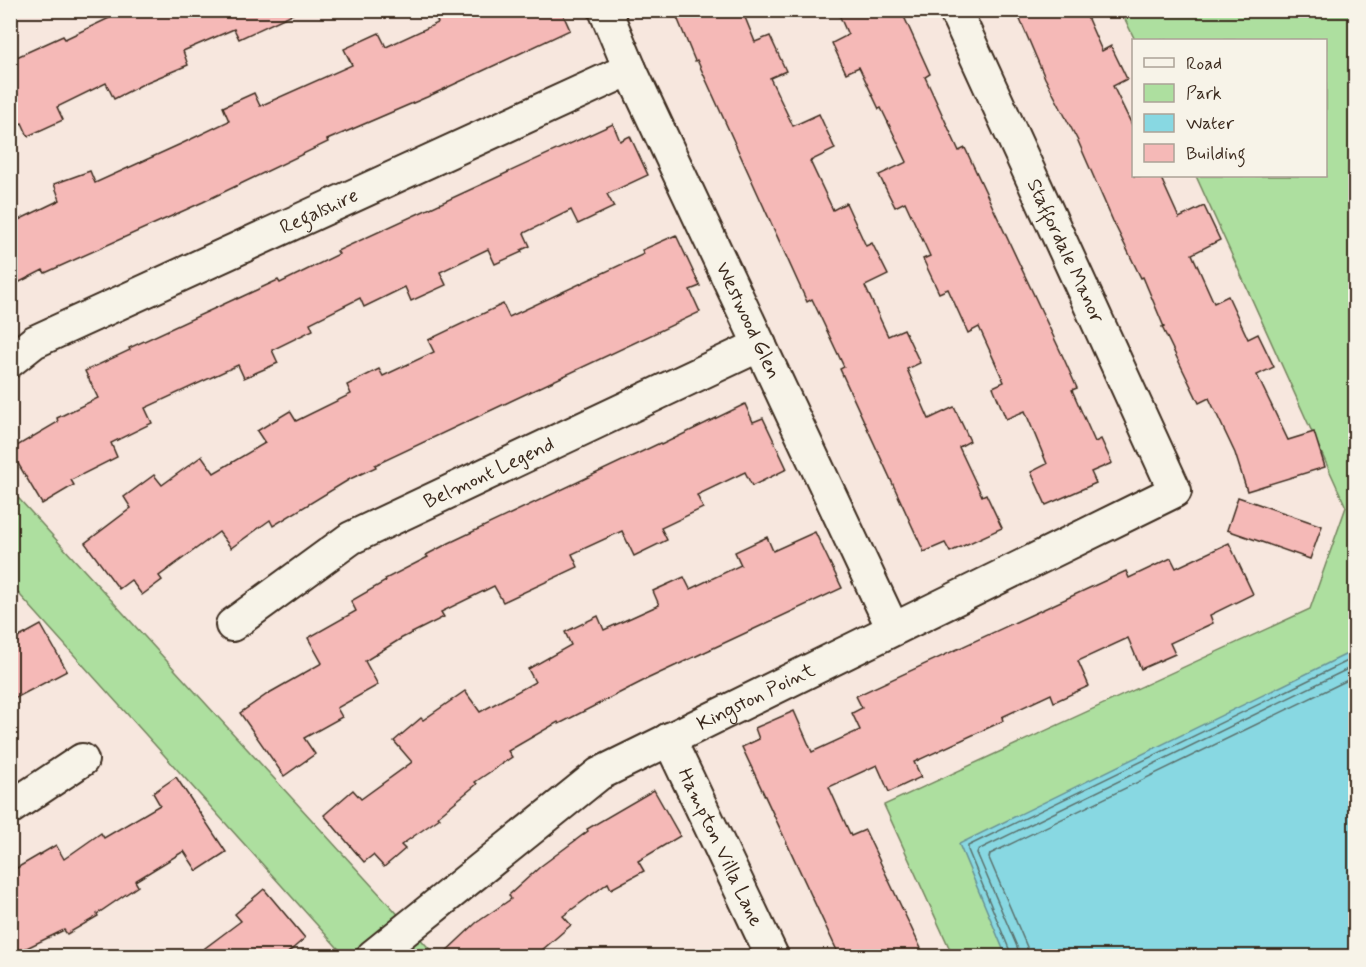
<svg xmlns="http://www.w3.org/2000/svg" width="1366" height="967" font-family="Mynerve,sans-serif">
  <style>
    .green { fill: #addf9f; stroke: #74845e; stroke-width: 1.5 }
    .water { fill: #88d8e2; stroke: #699294; stroke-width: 1.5 }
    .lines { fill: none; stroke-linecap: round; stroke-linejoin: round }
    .shore { stroke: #5a706c; stroke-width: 1.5 }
    .building { fill: #f5b9b7; stroke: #3b2a1e; stroke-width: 1.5 }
    .minor-casing { stroke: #3b2a1e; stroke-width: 36 }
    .minor { stroke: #f7f3e8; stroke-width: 32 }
    .labels { text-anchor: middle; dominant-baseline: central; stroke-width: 5; stroke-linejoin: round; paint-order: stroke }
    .street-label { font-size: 20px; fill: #3b2a1e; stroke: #f7f3e8 }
  </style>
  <rect width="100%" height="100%" fill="#f7e7de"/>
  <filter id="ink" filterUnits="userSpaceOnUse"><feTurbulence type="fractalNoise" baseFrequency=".0167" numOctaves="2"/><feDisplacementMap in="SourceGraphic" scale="12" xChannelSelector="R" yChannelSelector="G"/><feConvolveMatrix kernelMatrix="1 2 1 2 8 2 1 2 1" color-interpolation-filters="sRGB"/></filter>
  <g filter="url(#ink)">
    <!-- green -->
    <g class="green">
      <path d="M1121,11h234v945h-402l-69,-151 426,-196 36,-102 -150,-331h130v-136h-191z"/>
      <path d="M10,489l426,467h-91l-334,-371z"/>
    </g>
    <!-- water -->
    <path class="water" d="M1355,650v306h-349l-47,-112z"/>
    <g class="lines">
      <!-- shore -->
      <g class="shore">
        <path d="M1012,956l-44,-106v-4l388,-189"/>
        <path d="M1019,956l-1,-7 -41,-96 1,-3 378,-185"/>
        <path d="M1028,956l-1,-9 -38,-89 1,-4 366,-178"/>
      </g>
    </g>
    <!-- building -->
    <g class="building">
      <path d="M126,10h175l-62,29 -5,-10 -51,22 5,14 -41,17 -33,17 -8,-16 -49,24 6,13 -35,16 -6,-13 -12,6v-69l53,-24 2,3z"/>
      <path d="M432,10h129l9,20 -143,67 -100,43 1,2 -125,60 -158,71 -2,-3 -33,17v-63l50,-24 -6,-16 36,-13 5,12 88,-40 46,-22 -6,-14 31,-14 6,13 92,-41 -8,-16 35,-16 7,14 52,-24z"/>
      <path d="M674,10h68l13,32 15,-6 16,35 -16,7 23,48 26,-12 16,35 -25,12 23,49 13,-7 20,43 6,-3 16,32 -23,11 23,50 16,-7 16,34 -13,6 22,50 25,-12 16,34 -11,6 23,49 4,-2 16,34 -52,24 -5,-9 -21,9 -84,-183 4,-2 -32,-68 -5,3 -110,-242 -2,1z"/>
      <path d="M837,10h64l29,64 -5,3 34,74 6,-3 99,211 13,29 -5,2 23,52 6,-3 11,24 -21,9 5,11 -50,22 -15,-33 16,-8 -22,-53 -19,8 -13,-32 11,-5 -25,-55 -11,6 -20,-44 -9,4 -16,-34 7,-3 -25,-54 -10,5 -16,-32 28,-13 -26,-54 -2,1 -20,-42 -13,6 -14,-30 16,-8z"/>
      <path d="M1016,10h68l18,41 9,-5 16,33 -14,7 21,43v47h26l19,42 25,-12 16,34 -28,14 22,49 14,-7 20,43 10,-5 16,33 -17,8 31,65 26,-8 11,35 -78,24 -12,-38 -26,-55 -10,5 -37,-76h2l-21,-50 -2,1 -28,-57 -35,-80 -33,-63z"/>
      <path d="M613,124l7,17 10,-5 18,39 -41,19 7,13 -36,17 -7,-14 -47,23 6,13 -9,4 1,2 -27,12 -7,-15 -48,23 6,13 -35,16 -6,-14 -41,20 -4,-9 -50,25 3,7 -41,20 6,13 -34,15 -6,-13 -93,43 7,15 -41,20 6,14 -46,23 3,5 -32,19 -32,-54 48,-28 -1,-4 41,-20 -13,-27 45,-21 -1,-2 108,-50v1l41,-19 2,3 59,-29 -2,-3z"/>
      <path d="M676,235l24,51 -10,4 10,22 -325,153 1,2 -26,12 -77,47 -3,-6 -39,28 -12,-16 -60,44 3,4 -20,15 -11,-15 -12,9 -34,-46 46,-35 -7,-11 30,-22 8,10 40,-29 12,17 51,-30 -8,-12 33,-20 6,10 55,-27 -4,-9 32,-16 4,7 51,-24 -6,-12 75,-36 6,13 135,-63 -2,-4z"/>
      <path d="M745,404l8,18 10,-4 24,51 -35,17 -7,-14 -48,23 6,13 -42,20 6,12 -33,16 -12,-25 -50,23 6,13 -75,35 -9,-16 -53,26 3,5 -42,21 -37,23 13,24 -41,23 5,9 -38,21 11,16 -31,22 -44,-63 29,-20 53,-30 -14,-25 48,-27 -5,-10 35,-20 -1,-2 43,-22 -2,-2 23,-12 211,-100 1,2z"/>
      <path d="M1238,497l84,29 -12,33 -83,-29z"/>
      <path d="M815,532l27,56 -195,91 -88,45 -1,-2 -50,29 4,6 -37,25 2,2 -39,32 2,2 -39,27 4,4 -21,18 -11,-12 -9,7 -40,-47 29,-25 8,9 51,-37 -18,-21 27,-23 2,2 42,-29 15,21 55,-30 -7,-13 43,-24 -6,-13 33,-16 6,14 55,-25 -6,-14 31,-14 6,12 51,-24 -6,-13 32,-15 6,14z"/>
      <path d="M1229,543l24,51 -43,21 3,8 -43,20 5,11 -34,15 -13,-31 -50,23 11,25 -35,16 -3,-8 -49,23 1,4 -89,41 7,15 -32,15 -12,-27 -48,22 22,49 14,-6 60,127h-85l-98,-210 17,-8 -4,-11 39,-17 18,41 48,-22 -8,-17 10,-5 -6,-12 270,-125 3,7 42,-20 5,10z"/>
      <path d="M41,625l26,46 -57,30v-59z"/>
      <path d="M176,777l50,75 -29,19 -13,-20 -49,30 3,5 -41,28 1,2 -31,18 -3,-4 -54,26v-84l46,-27 8,14 37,-26 3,5 56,-33 -7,-12z"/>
      <path d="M654,790l26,46 -42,25 6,10 -33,18 -3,-6 -45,33 8,9 -37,32h-94l36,-34 35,-24 -2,-4 32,-29 47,-35 -1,-2z"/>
      <path d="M264,889l41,49 -22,19h-90l48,-36 -6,-7z"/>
    </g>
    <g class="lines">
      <!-- minor casing -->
      <g class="minor-casing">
        <g id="minor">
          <path id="s1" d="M605,10l25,59 263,560"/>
          <path id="s2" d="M10,361l24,-19 596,-273"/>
          <path id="s3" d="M232,625l119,-87 409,-193"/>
          <path id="s4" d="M669,739l103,217"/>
          <path d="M10,808l72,-48"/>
          <path id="s5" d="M373,956l226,-182 576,-283 -220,-481"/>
        </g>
      </g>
      <!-- minor -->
      <use href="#minor" class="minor"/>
    </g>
  </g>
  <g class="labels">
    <!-- street labels -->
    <g class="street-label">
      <text stroke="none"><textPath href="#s2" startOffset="344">Regalshire</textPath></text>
      <text transform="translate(1065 251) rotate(65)">Staffordale Manor</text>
      <text stroke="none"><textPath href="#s1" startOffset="342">Westwood Glen</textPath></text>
      <text stroke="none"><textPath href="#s3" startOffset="300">Belmont Legend</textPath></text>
      <text stroke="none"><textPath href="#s5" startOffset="465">Kingston Point</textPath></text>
      <text stroke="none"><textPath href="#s4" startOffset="120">Hampton Villa Lane</textPath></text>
    </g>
  </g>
  <!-- margin -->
  <rect width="1366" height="967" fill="none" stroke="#f7f3e8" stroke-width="36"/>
  <rect x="18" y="18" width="1330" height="931" fill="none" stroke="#3b2a1e" stroke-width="2" filter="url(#ink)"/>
  <!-- legend -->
  <rect x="1132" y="39" width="195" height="138" fill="#f7f3e8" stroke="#aca397" stroke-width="1.5"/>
  <rect x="1144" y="58" width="30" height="9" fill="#f7f3e8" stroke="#aca397" stroke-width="1.5"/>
  <text x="1186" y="69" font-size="18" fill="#3b2a1e">Road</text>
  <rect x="1144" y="84" width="30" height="18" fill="#addf9f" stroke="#aca397" stroke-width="1.5"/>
  <text x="1186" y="99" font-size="18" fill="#3b2a1e">Park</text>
  <rect x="1144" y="114" width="30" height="18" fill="#88d8e2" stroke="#aca397" stroke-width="1.5"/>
  <text x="1186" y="129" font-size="18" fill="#3b2a1e">Water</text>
  <rect x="1144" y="144" width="30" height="18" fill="#f5b9b7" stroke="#aca397" stroke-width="1.5"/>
  <text x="1186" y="159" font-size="18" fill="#3b2a1e">Building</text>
</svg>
